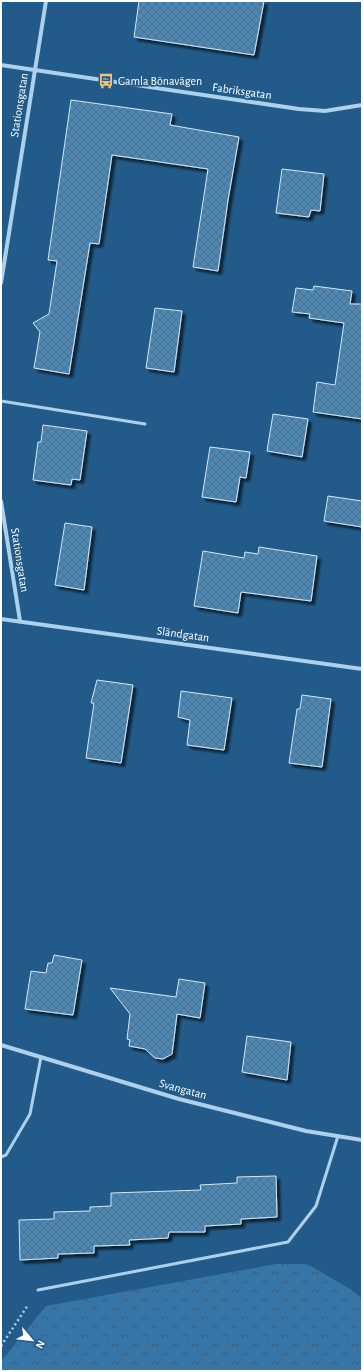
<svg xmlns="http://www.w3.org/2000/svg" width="363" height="1372" font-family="'Alegreya Sans',sans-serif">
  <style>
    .forest { fill: url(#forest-crowns) }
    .building { fill: url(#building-cross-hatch); stroke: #d3e8f8; filter: url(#shadow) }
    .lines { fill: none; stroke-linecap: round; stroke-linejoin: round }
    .path { stroke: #aed0eb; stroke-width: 2.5; stroke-dasharray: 2 3; stroke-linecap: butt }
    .service { stroke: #aed0eb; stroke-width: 3 }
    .minor { stroke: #aed0eb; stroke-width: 4 }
    .labels { text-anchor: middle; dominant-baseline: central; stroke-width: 3.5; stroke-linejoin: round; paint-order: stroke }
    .poi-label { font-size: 12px; fill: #fff; stroke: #225b8a; text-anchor: start }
    .street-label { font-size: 12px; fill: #fff; stroke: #225b8a }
  </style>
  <defs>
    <pattern id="forest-crowns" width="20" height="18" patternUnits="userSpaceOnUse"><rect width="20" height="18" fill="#3675a7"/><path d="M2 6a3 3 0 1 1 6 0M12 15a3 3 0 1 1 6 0" fill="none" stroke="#425e75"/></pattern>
    <pattern id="building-cross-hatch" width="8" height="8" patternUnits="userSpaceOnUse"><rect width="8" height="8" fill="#4f87b3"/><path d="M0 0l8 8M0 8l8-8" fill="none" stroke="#4e6f8a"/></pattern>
    <filter id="shadow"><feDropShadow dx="3.5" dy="3.5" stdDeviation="1" flood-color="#0009"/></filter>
  </defs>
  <rect width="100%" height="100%" fill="#225b8a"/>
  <!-- forest -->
  <path class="forest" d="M276,1264h31l45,26 10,9v72h-361v-10l45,-55z"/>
  <!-- building -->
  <g class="building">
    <path d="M139,1h125l-10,54 -120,-18z"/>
    <path d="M71,100l101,14 -2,11 69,12 -11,63 -10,71 -25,-4 15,-98 -96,-14 -13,89 -9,-1 -21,131 -35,-6 6,-36 -7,-9 16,-9 8,-53 -9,-1z"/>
    <path d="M282,169l42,5 -4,37 -9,-1 -2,7 -33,-4z"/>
    <path d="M314,286l38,5 -2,13h12v115l-49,-7 4,-30 18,3 9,-62 -35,-5 1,-4 -18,-2 4,-24 17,2z"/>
    <path d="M155,308l27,3 -8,61 -28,-4z"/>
    <path d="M273,414l35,5 -6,38 -35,-6z"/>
    <path d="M43,425l44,6 -7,49 -8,-1 -1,6 -38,-5 5,-38h3z"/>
    <path d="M210,447l40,5 -4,26 -6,-1 -4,25 -34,-5z"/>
    <path d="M328,496l34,5v26l-38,-6z"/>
    <path d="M65,523l27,4 -8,63 -29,-5z"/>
    <path d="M259,547l58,9 -6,45 -70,-9 -3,21 -44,-7 9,-55 41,7 1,-6 13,2z"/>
    <path d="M97,680l36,5 -12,78 -35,-5 8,-55h-3z"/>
    <path d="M181,691l51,7 -8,52 -37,-5 3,-25 -12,-3z"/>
    <path d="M302,695l29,4 -9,68 -33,-4 8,-54h3z"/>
    <path d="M54,955l28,5 -9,55 -48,-6 6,-38 15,2 2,-10h4z"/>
    <path d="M179,979l26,4 -5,35 -23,-4 -5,40 -9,5 -8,-1 -10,-9 -16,-3 1,-6 -3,-1 3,-25 -20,-26 66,9z"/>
    <path d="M247,1036l44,6 -4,38 -45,-8z"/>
    <path d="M276,1176l1,41 -36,2v5l-36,2v6h-36l-1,6 -39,2 1,5 -36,1v7l-36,1v4l-38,2 -1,-40 35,-1v-7l36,-1v-4l21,-1v-13l90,-3 -1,-5 37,-2v-6z"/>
  </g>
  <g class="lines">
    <!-- path -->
    <path class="path" d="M1,1346l27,-41"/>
    <!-- service -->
    <g class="service">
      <path d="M1,401l144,23"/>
      <path d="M1,1157l5,-2 24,-41 11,-57"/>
      <path d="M38,1290l250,-48 28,-36 22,-70"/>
    </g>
    <!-- minor -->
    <g class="minor">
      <path d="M1,65l298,44 26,2 37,-6"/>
      <path d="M1,283l45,-282"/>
      <path d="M1,501l19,120"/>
      <path d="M1,619l361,50"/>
      <path d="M1,1045l178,54 127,32 56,9"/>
    </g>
  </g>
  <!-- icons -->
  <defs>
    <g id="bus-bare" transform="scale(1.2)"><path d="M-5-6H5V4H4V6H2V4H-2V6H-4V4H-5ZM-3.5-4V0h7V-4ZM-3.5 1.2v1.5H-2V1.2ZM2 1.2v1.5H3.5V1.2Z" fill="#f7c170" stroke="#225b8a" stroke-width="2.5" paint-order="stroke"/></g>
  </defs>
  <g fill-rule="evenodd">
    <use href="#bus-bare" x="106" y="81"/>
  </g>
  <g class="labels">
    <!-- poi labels -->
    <g class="poi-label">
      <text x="118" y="81">Gamla Bönavägen</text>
    </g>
    <!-- street labels -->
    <g class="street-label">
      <text transform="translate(242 91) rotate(8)">Fabriksgatan</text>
      <text transform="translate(19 105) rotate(-81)">Stationsgatan</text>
      <text transform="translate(20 560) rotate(81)">Stationsgatan</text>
      <text transform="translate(183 634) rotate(8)">Sländgatan</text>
      <text transform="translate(183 1089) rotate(15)">Svangatan</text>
    </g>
  </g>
  <!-- border -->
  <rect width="363" height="1372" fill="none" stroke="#ffffff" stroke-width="4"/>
  <!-- north arrow -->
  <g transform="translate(32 1340) rotate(118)" stroke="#225b8a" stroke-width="3" paint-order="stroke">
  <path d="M0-3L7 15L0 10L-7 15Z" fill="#ffffff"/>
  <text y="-6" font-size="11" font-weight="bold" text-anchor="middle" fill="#ffffff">N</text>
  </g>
</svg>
